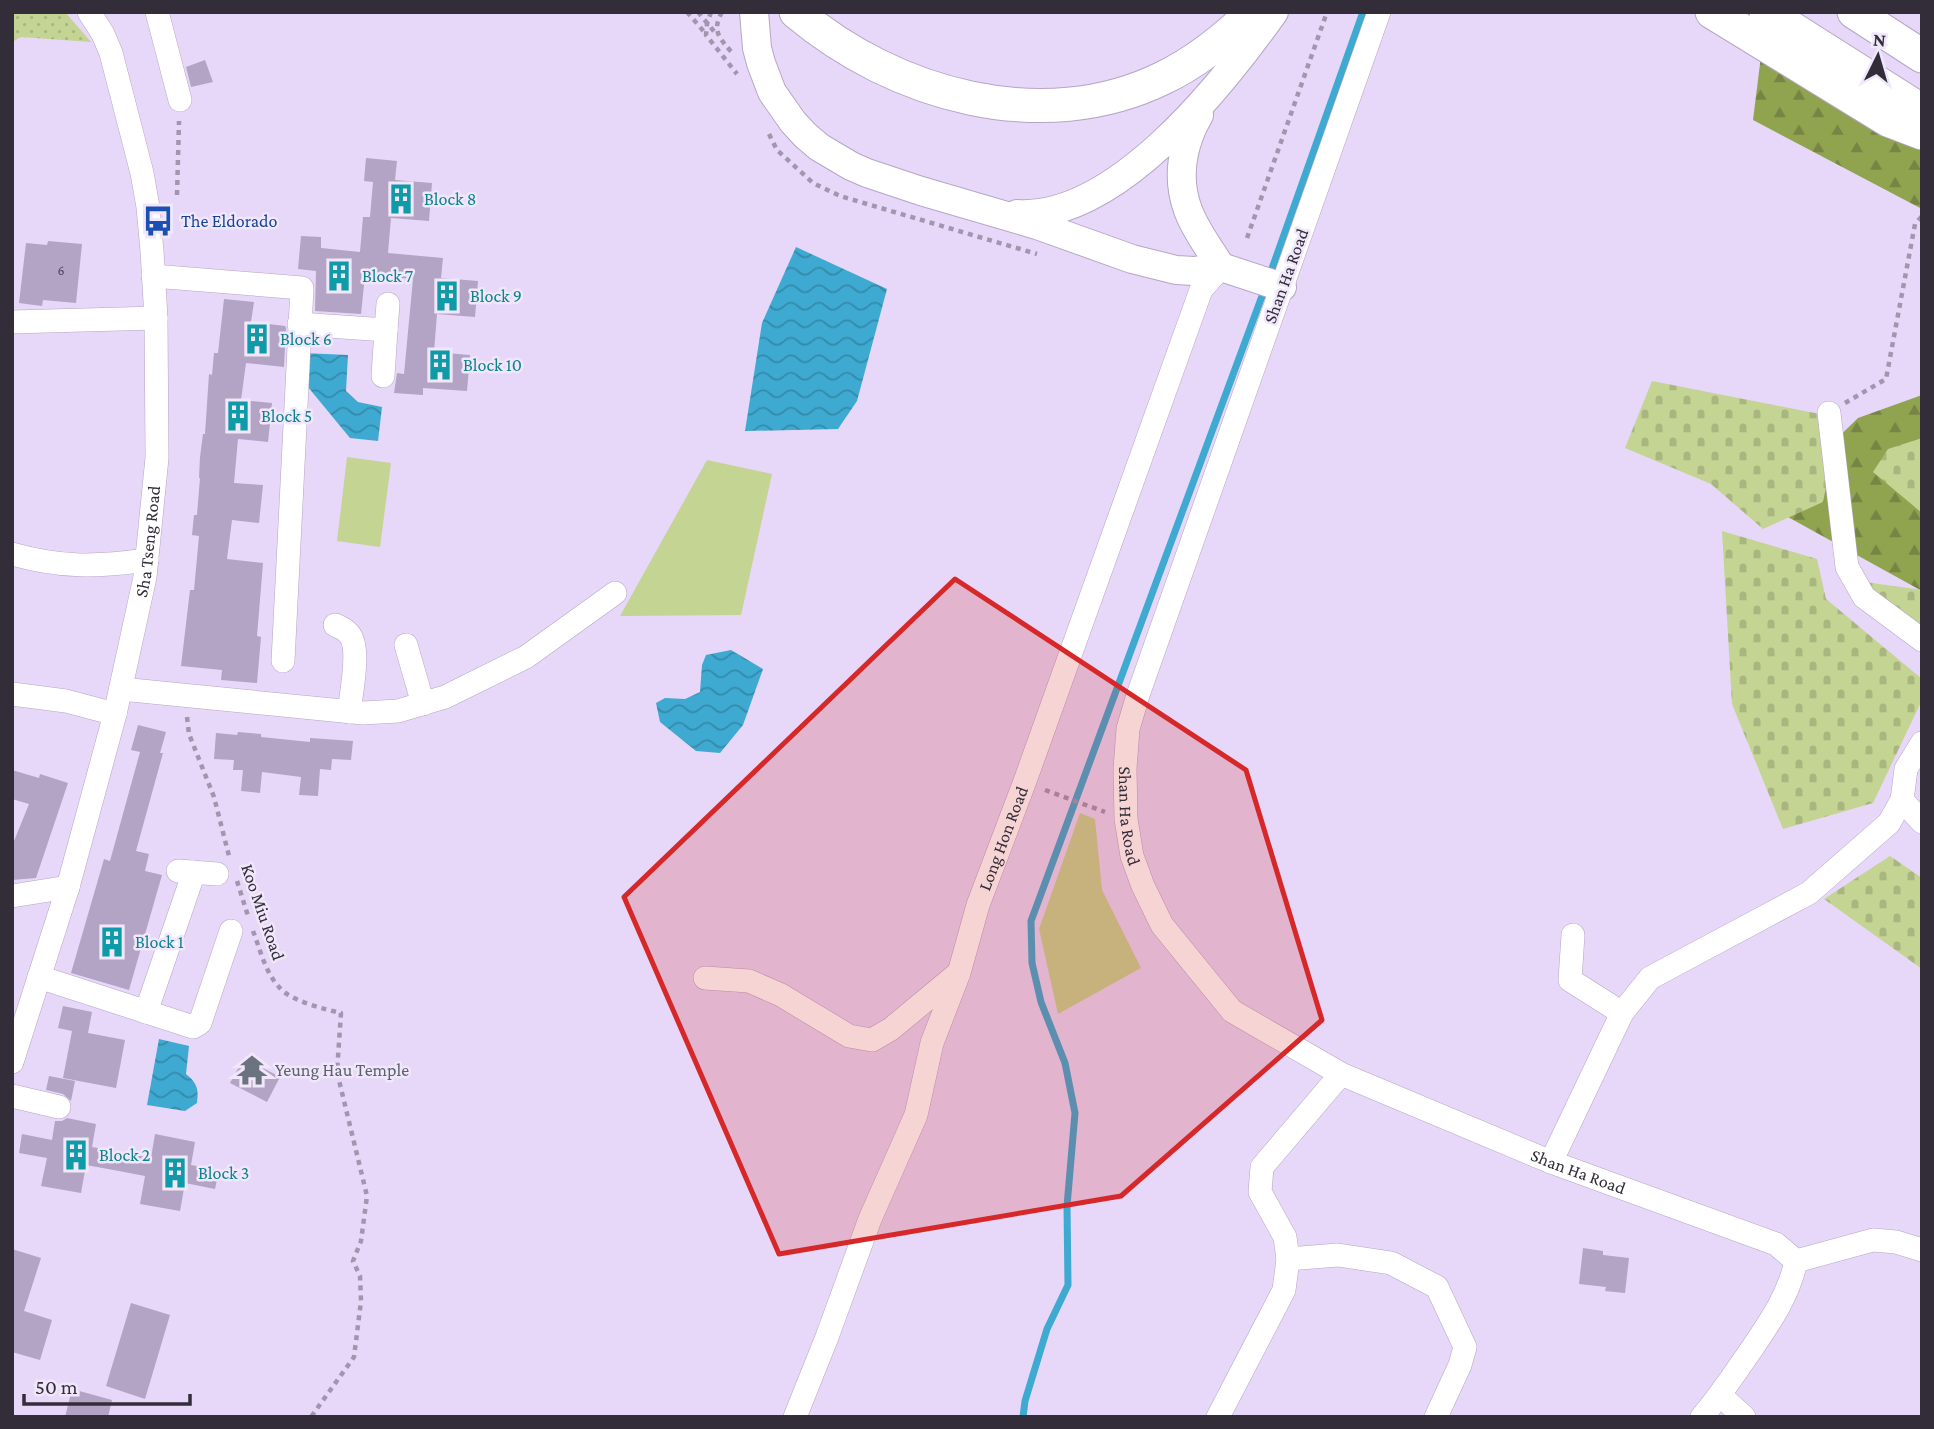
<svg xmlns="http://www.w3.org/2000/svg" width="1934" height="1429" font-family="'Crimson Pro',serif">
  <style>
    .green { fill: #c4d493 }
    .forest { fill: url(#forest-firs) }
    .cemetery { fill: url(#cemetery-stones) }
    .park { fill: url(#park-dots) }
    .water { fill: url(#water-waves) }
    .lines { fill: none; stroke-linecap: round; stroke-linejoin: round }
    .stream { stroke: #3ea9d1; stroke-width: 7 }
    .building { fill: #b3a3c4 }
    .minor-casing { stroke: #b5a6c6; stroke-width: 24 }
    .major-casing { stroke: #b5a6c6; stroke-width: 30 }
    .highway-casing { stroke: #b5a6c6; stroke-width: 35 }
    .path { stroke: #a296af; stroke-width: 4.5; stroke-dasharray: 5 5; stroke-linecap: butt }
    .minor { stroke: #fff; stroke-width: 23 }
    .major { stroke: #fff; stroke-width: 28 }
    .highway { stroke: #fff; stroke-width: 33 }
    .marked { fill: #d62828; fill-opacity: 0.2; stroke: #d62828; stroke-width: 5; stroke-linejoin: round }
    .labels { text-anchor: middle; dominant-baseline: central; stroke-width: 5; stroke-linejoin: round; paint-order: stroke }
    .number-label { font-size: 14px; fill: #534a5c }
    .culture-label { font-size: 18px; fill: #0d838f; stroke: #f0e7fb; text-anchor: start }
    .transit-label { font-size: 18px; fill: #164399; stroke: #f0e7fb; text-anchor: start }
    .street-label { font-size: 18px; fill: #332d3a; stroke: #f0e7fb }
    .worship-label { font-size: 18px; fill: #5b616d; stroke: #f0e7fb; text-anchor: start }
  </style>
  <defs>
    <pattern id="forest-firs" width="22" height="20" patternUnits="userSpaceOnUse" patternTransform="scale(1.75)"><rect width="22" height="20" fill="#90a34f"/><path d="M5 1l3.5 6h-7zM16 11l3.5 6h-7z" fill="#768543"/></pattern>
    <pattern id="cemetery-stones" width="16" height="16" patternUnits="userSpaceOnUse" patternTransform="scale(1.75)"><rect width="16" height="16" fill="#c4d493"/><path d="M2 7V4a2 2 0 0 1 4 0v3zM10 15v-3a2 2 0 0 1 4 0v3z" fill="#a9b680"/></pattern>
    <pattern id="park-dots" width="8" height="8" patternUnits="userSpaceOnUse" patternTransform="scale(1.75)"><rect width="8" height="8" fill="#c4d493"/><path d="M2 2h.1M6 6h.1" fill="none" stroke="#a9b680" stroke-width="1.8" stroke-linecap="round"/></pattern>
    <pattern id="water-waves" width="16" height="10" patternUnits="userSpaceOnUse" patternTransform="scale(1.75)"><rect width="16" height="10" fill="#3ea9d1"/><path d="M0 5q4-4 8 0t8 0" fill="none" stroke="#358aab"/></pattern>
  </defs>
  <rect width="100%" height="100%" fill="#e7d7f8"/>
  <!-- green -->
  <g class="green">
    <path d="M347,457l44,6 -11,84 -43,-6z"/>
    <path d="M707,460l65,14 -31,141 -121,1z"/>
    <path d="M1080,813l15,6 7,71 39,78 -83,46 -19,-85z"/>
  </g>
  <!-- forest -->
  <g class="forest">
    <path d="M1761,56l161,92v61l-169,-89z"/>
    <path d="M1922,395v196l-154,-85 90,-88z"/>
  </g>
  <!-- cemetery -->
  <g class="cemetery">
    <path d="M1652,381l188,37 -17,84 -60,27 -52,-45 -86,-36z"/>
    <path d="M1922,438v75l-49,-41 15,-23z"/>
    <path d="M1722,531l95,28 9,40 96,80v21l-49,103 -90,26 -51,-125z"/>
    <path d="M1865,582l57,8v41z"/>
    <path d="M1890,856l32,22v91l-98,-70z"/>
  </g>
  <!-- park -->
  <path class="park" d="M12,12h53l26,30 -70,-5 -9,5z"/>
  <!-- water -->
  <g class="water">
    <path d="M796,247l91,42 -30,112 -19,28 -93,2 17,-108z"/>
    <path d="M303,353l45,2 -2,36 12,11 24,5 -4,34 -28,-3 -47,-57z"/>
    <path d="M731,650l32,19 -20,56 -23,28 -24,-2 -36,-29 -4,-19 9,-5 20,1 15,-7 2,-27 4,-10z"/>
    <path d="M159,1039l30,7 -3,28c11,9 13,15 11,29l-12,8 -38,-6z"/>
  </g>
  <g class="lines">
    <!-- stream -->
    <g class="stream">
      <path d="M1269,277l94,-265"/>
      <path d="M1023,1417l2,-16 22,-72 21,-44 -1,-79 8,-93 -10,-50 -24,-61 -9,-39 -1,-42 234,-633"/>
    </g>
  </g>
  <!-- building -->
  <g class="building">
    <path d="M205,60l8,22 -22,5 -5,-20z"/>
    <path d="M366,158l31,3 -2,19 37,3 -3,38 -38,-3 -3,35 55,5 -2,20 37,3 -3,36 -38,-3 -3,38 36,3 -3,36 -44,-3v7l-29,-2 3,-20 7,1 9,-95 -48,-4 -4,39 -46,-3 1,-40 -18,-2 3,-33 20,1v11l39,4 3,-35h7l3,-35 -9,-1z"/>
    <path d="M48,241l34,3 -6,59 -33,-3 -1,6 -23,-3 7,-60 21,2z"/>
    <path d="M224,299l30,3 -3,20 34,4 1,2 -2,39 -38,-4 -5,37 31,3 -4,39 -30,-3 -4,44 29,2 -4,38 -27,-3 -5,39 36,4 -6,73 4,1 -4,46 -36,-3 1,-10 -41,-4 9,-76h4l5,-54 -7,-1 2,-20h3l3,-37h-1l1,-21 3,-23h2l4,-60 3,1 2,-22h4z"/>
    <path d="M138,725l28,7 -6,21h3l-27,98 13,3 -4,17 17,4 -33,115 -58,-17 33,-114 6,2 30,-109 -9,-2z"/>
    <path d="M238,732l23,2v3l49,5v-4l43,3 -2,19 -19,-1 -1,11 -11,-1 -2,27 -19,-1 2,-18 -39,-5 -2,21 -19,-2 2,-21h-10l1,-10 -20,-1 2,-26 21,2z"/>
    <path d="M12,770l27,8 1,-4 28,9 -32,95 -24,2v-34l17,-42 -17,-5z"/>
    <path d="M63,1006l29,6 -4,21 37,7 -9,48 -53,-10 9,-47 -14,-3z"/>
    <path d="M244,1058l36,19 -13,25 -37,-19z"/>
    <path d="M49,1076l26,5 -4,20 -8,-7 -17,-4z"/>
    <path d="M67,1118l29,6 -4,23 59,11 4,-24 40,8 -4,23 28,5 -4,19 -30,-6 -5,28 -40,-7 5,-28 -26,-5 -33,-6 -5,28 -40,-7 6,-28 -28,-5 3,-19 30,6 3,-19h7z"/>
    <path d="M1583,1248l20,3v4l26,3 -4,35 -20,-2 1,-4 -27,-3z"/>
    <path d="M12,1249l29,9 -17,53 28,9 -12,40 -28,-8z"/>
    <path d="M131,1303l39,12 -25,84 -39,-13z"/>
    <path d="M72,1389l40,11 -4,17h-43z"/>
  </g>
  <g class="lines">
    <!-- minor casing -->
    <g class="minor-casing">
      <g id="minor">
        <path d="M157,12l23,88"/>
        <path id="s1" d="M1379,12l-241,683 -10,34 -3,40 1,50 6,37 11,30 19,39 70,86 109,63 210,88 225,82 20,17"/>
        <path d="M153,276l149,12 -19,373"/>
        <path d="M12,322l144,-4"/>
        <path d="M299,324l87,6 -3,46"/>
        <path d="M386,330l2,-26"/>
        <path d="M1829,413l18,154 17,30 58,43"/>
        <path d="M12,554c50,14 84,13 135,6"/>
        <path d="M335,625c5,2 11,5 14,9 12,13 2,60 0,78"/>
        <path d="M406,645l17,59"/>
        <path d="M121,689l242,24 35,-2 47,-14 81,-40 89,-64"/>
        <path d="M12,694l54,7 49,13"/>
        <path d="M1902,800l20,22"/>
        <path d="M178,871l39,3"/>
        <path d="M12,896l56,-9"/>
        <path d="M1573,935l-3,45 52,33"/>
        <path d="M39,977l154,50 7,-4 31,-92"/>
        <path d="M705,978l44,3 32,14 68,41 23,4 19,-11 65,-54"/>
        <path d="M146,1012l48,-140"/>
        <path id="s2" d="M12,1062l56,-175 47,-173 30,-137 12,-119 -1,-140 -4,-67 -4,-44 -6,-34 -31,-120 -8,-19 -14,-22"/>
        <path d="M12,1096l47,11"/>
        <path d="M1551,1162l71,-149 28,-35 159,-85 80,-70 13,-23 4,-31 16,-26"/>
        <path d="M1288,1259l50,-4 53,8 46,24 28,60 -5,18 -24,52"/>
        <path d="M1796,1261l77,-21 23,2 26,8"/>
        <path d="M1720,1395l24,22"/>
        <path id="s3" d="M795,1417l32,-80 43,-118 46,-104 16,-72 27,-70 19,-68 47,-124 176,-491 20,-23"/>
        <path d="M1218,1417l66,-127 4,-31 -3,-22 -25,-45 2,-25 79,-93"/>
        <path d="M1702,1417c18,-21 33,-44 49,-67 19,-28 38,-55 45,-89"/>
      </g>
    </g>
    <!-- major casing -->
    <g class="major-casing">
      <g id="major">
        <path d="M754,12l3,36 4,15 11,29 21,30 12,13 14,12 32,19 16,7 54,18 116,34 95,34 44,11 18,1 27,-4 61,20"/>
        <path d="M1199,115c-17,29 -23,63 -11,95 7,20 22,39 33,57"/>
        <path d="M1017,214c99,6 205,-129 257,-202"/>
      </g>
    </g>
    <!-- highway casing -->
    <g class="highway-casing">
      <g id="highway">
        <path d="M796,12c98,83 247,125 367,66 34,-16 63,-40 90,-66"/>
        <path d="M1712,12l176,108 34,13"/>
        <path d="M1766,12l156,99"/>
        <path d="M1854,12l68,44"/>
      </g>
    </g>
    <!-- path -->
    <g class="path">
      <path d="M687,12l19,22"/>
      <path d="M698,12l19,23"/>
      <path d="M711,12l-4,12 -1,11 31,39"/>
      <path d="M722,12c-11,20 -2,26 11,42"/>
      <path d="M769,134l8,16 36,33 27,13 197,58"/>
      <path d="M177,195l2,-74"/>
      <path d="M1247,238l80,-226"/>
      <path d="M1845,403l41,-24 29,-155 7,-8"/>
      <path d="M187,717l2,17 25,63 15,59"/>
      <path d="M1045,790l60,22"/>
      <path d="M237,881l11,35"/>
      <path d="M253,931c7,18 12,41 26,56 11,14 45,22 62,26l-4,59 30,124 -6,45 -8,20 7,15 1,25 -7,56 -43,60"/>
    </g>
    <!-- minor -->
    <use href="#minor" class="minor"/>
    <!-- major -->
    <use href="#major" class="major"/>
    <!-- highway -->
    <use href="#highway" class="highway"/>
  </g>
  <!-- marked area -->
  <path class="marked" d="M955,579l291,191 76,250 -201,176 -342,58 -155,-357z"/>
  <!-- icons -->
  <defs>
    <g id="building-bare" transform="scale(2.415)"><path d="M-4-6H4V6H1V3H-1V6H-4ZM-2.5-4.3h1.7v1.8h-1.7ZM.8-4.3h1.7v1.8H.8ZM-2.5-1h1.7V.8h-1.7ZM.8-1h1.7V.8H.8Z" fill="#0f9aa8" stroke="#f0e7fb" stroke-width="2.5" paint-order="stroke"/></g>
    <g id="bus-bare" transform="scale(2.415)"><path d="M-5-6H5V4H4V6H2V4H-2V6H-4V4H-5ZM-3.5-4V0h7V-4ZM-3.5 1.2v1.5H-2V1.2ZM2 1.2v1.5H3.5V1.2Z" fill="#1a4fb4" stroke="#f0e7fb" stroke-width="2.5" paint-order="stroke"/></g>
    <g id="temple-bare" transform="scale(2.415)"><path d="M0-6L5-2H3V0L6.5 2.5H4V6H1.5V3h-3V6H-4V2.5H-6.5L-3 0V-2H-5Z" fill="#6b7280" stroke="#f0e7fb" stroke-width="2.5" paint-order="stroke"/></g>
  </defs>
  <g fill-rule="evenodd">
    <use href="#building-bare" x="401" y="199"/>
    <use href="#bus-bare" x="158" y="221"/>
    <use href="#building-bare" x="339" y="276"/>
    <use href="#building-bare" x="447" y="296"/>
    <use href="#building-bare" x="257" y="339"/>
    <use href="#building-bare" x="440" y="365"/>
    <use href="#building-bare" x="238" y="416"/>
    <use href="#building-bare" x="112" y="942"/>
    <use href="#temple-bare" x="252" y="1070"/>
    <use href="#building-bare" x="76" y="1155"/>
    <use href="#building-bare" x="175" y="1173"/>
  </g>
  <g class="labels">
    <!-- number labels -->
    <g class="number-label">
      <text x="61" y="270">6</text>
    </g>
    <!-- culture labels -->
    <g class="culture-label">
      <text x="424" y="199">Block 8</text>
      <text x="362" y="276">Block 7</text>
      <text x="470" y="296">Block 9</text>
      <text x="280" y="339">Block 6</text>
      <text x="463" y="365">Block 10</text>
      <text x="261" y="416">Block 5</text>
      <text x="135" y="942">Block 1</text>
      <text x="99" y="1155">Block 2</text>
      <text x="198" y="1173">Block 3</text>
    </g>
    <!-- transit labels -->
    <g class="transit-label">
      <text x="181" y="221">The Eldorado</text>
    </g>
    <!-- street labels -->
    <g class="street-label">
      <text transform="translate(1286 276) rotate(-70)">Shan Ha Road</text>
      <text stroke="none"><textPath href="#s2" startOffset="539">Sha Tseng Road</textPath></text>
      <text stroke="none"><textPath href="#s1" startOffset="847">Shan Ha Road</textPath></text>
      <text stroke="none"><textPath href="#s3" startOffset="616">Long Hon Road</textPath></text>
      <text transform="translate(263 912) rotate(71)">Koo Miu Road</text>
      <text stroke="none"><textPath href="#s1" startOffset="1456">Shan Ha Road</textPath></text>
    </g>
    <!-- worship labels -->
    <g class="worship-label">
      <text x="275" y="1070">Yeung Hau Temple</text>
    </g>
  </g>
  <!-- border -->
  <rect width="1934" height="1429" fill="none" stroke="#332d3a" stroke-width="28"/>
  <!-- north arrow -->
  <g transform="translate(1878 56) rotate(5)" stroke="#f0e7fb" stroke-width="5" paint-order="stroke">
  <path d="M0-5L12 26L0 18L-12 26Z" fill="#332d3a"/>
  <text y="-10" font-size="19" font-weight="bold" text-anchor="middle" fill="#332d3a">N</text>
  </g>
  <!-- scale -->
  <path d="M24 1394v10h166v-10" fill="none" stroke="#332d3a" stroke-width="3.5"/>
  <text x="35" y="1394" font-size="21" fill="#332d3a" stroke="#f0e7fb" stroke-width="5" paint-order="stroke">50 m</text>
</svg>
